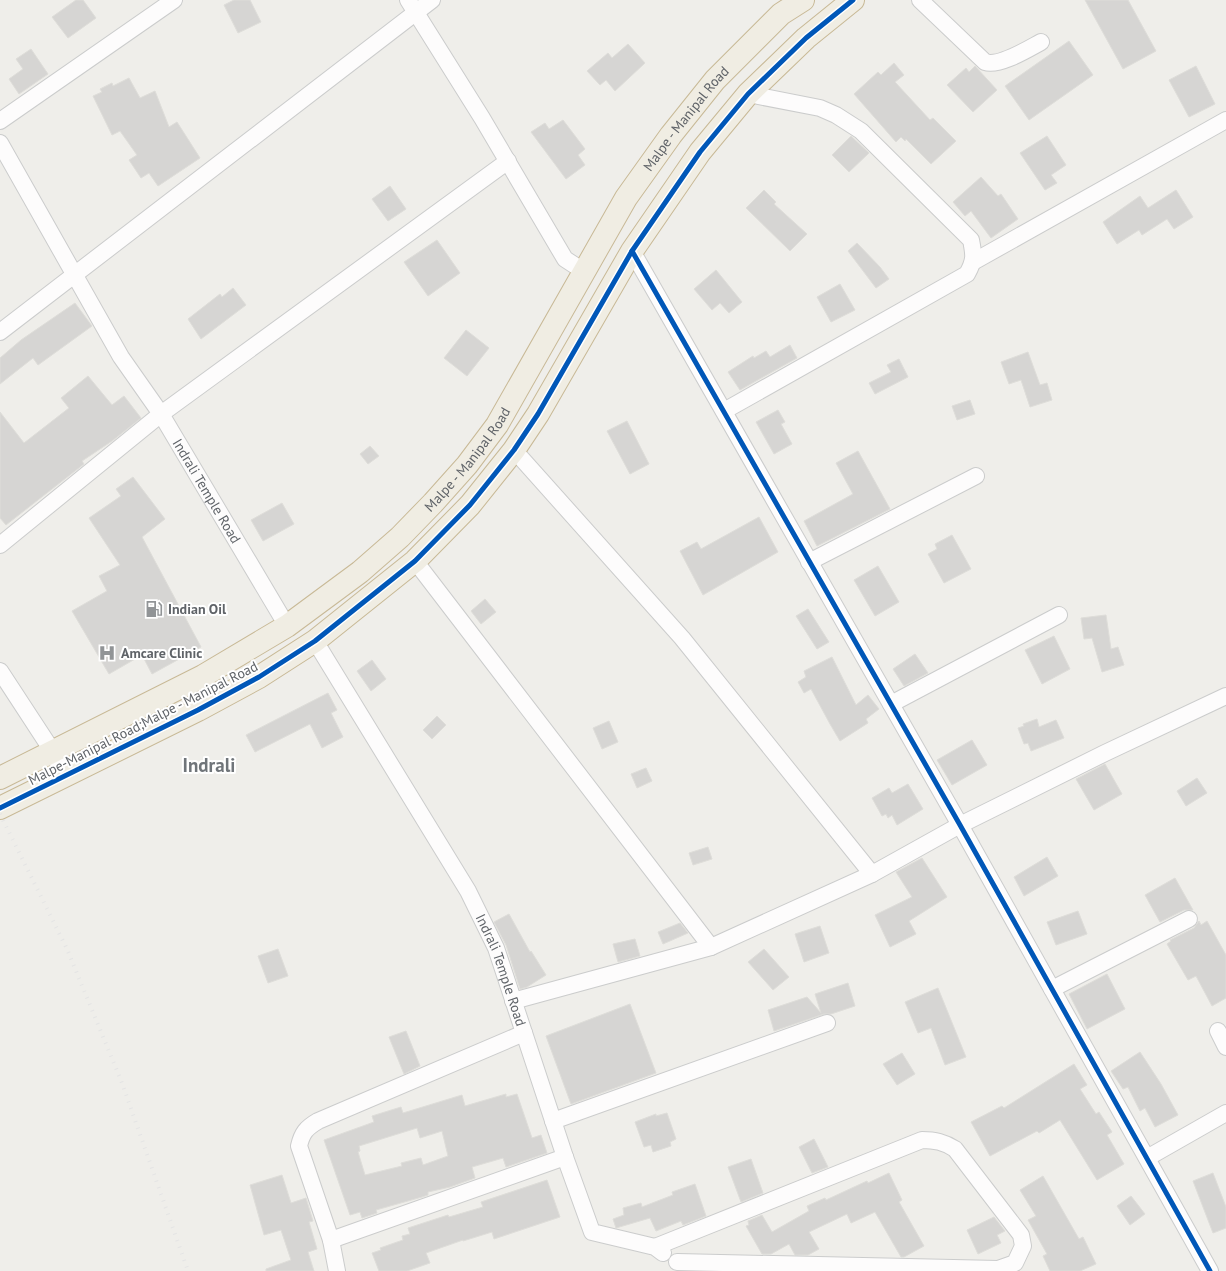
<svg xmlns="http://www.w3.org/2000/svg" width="1226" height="1271" font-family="'PT Sans',sans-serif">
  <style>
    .building { fill: #d6d5d3; stroke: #deddd9; fill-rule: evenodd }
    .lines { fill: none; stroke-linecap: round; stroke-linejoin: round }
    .minor-casing { stroke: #cbcccc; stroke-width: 18 }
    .highway-casing { stroke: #c8b996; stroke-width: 24 }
    .minor { stroke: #fdfcfc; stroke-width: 16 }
    .highway { stroke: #f0ede3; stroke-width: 22 }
    .rail { stroke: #e4e4e4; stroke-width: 4; stroke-dasharray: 1 6; stroke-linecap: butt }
    .cycleway-casing { stroke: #fff; stroke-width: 8 }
    .cycleway { stroke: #0057b8; stroke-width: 5 }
    .labels { text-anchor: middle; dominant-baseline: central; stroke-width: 4; stroke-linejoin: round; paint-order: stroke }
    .street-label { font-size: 14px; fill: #5f6368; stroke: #fff }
    .poi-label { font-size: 14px; font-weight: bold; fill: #5f6368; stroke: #fff; text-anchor: start }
    .district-label { font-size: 19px; font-weight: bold; fill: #70757a; stroke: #fff }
  </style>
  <rect width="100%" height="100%" fill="#efeeea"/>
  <!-- building -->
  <g class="building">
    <path d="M76,0h7l13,18 -28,20 -16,-21z"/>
    <path d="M234,0h16l11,22 -23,11 -14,-28z"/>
    <path d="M1085,0h43l28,51 -33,18z"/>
    <path d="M1069,41l24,34 -64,45 -24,-34z"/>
    <path d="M628,44l17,19 -30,28 -9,-11 -6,5 -13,-14 21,-18 4,5z"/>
    <path d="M31,49l17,25 -29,20 -10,-15 14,-10 -7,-10z"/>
    <path d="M894,63l10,12 -9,7 35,38 3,-2 23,23 -25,23 -25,-25 -1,2 -4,-4 -5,5 -42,-48 24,-22 3,3z"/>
    <path d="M975,66l22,24 -24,22 -26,-27 19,-17 3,4z"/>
    <path d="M1196,66l19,38 -26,13 -20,-37z"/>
    <path d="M129,78l11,20 15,-7 14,36 8,-5 23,36 -42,28 -9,-13 -8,5 -12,-18 8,-5 -17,-24 -8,4 -19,-39 9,-4 -2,-3 12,-6 1,3z"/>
    <path d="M563,120l22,29 -7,6 7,10 -19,14 -35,-47 14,-9 4,6z"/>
    <path d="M851,136l18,17 -20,19 -17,-17z"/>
    <path d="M1047,136l19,29 -15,10 6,8 -12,7 -25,-37z"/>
    <path d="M981,177l17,19 3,-2 17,25 -27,19 -20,-27 -6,5 -12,-14z"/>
    <path d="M390,186l16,23 -18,12 -16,-22z"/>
    <path d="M764,190l12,12 -2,2 33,30 -17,17 -44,-43z"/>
    <path d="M1176,190l17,27 -19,12 -7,-10 -25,16 -3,-5 -22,14 -14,-22 37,-26 8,12z"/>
    <path d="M437,240l23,33 -32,23 -24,-34z"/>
    <path d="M857,243l23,24 9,12 -13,9 -28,-37z"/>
    <path d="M716,270l26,32 -13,11 -9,-10 -8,7 -18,-21z"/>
    <path d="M840,284l15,26 -24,12 -14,-25z"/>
    <path d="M233,288l13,17 -45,34 -13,-20 32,-25 2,3z"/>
    <path d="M75,303l17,23 -54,39 -5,-7 -33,26v-26l21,-18z"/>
    <path d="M466,330l23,18 -22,28 -23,-18z"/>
    <path d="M790,345l7,13 -57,32 -12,-18 25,-16 1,2 12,-7 4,6z"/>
    <path d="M1028,352l12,33 7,-2 5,17 -22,7 -9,-27 -12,4 -8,-22z"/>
    <path d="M899,359l9,18 -33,17 -6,-11 22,-11 -4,-7z"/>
    <path d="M88,376l24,29 12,-9 17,22 -29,23 -30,20 2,3 -78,61 -6,-7v-106l24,31 45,-35 -8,-10z"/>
    <path d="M970,400l5,14 -18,6 -5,-14z"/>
    <path d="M778,410l7,12 -4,2 11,20 -18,10 -18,-32z"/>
    <path d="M627,421l22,43 -19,10 -23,-43z"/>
    <path d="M370,446l9,10 -11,8 -8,-10z"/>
    <path d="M858,451l32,58 -73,37 -13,-25 49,-27 -17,-31z"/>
    <path d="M133,477l32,42 -23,18 59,110 -49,27 -10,-19 -33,19 -37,-63 35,-20 -8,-15 21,-11 -31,-47 32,-22 -5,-7z"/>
    <path d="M282,503l12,21 -31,17 -12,-21z"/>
    <path d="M759,517l19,35 -75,43 -23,-44 17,-9 4,7z"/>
    <path d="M952,535l19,34 -27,14 -16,-29 9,-5 -2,-5z"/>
    <path d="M878,566l21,36 -24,14 -21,-36z"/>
    <path d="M485,599l11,13 -15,12 -10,-13z"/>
    <path d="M808,609l21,33 -12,7 -21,-33z"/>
    <path d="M1106,615l5,34 7,-2 6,18 -22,7 -10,-34 -8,1 -3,-21z"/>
    <path d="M1054,636l16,33 -28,15 -17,-34z"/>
    <path d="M915,654l13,19 -24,13 -11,-17z"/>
    <path d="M832,657l24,48 12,-10 11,14 -13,10 2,4 -28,18 -10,-17 -19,-35 -7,4 -6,-11 8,-5 -2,-6z"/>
    <path d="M372,660l14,19 -15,12 -14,-20z"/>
    <path d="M328,693l9,17 -6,3 12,24 -21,11 -12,-24 -55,28 -9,-17z"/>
    <path d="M437,716l9,9 -14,14 -9,-9z"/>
    <path d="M1037,719l2,8 17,-7 8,18 -33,13 -3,-8 -4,1 -6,-16 6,-2 -1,-2z"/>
    <path d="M609,721l9,21 -16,7 -9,-21z"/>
    <path d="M972,740l15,25 -35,20 -15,-25z"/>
    <path d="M1105,764l17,30 -28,16 -18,-31z"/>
    <path d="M646,768l6,13 -15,7 -6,-14z"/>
    <path d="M1197,778l10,15 -21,13 -9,-15z"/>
    <path d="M908,784l15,25 -26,16 -5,-10 -4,3 -2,-4 -4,2 -10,-18 17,-10 3,5z"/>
    <path d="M708,847l4,12 -19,6 -4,-12z"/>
    <path d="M1047,857l11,19 -34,20 -10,-19z"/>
    <path d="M922,858l25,39 -38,24 7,13 -26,13 -15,-32 37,-18 -16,-25z"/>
    <path d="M1175,878l18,32h-9l-24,12 -15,-27z"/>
    <path d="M1078,911l9,23 -31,11 -9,-23z"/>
    <path d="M509,914l21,38 1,-1 15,24 -19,12 -7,2 -14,-44 -12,-23z"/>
    <path d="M1199,921l2,4 6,-4 19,34v43l-14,8 -16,-30 -8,4 -21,-36 4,-3 -1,-1 24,-12z"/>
    <path d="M680,923l8,10 -25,11 -5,-12z"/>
    <path d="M820,926l9,27 -25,9 -9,-28z"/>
    <path d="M635,939l5,17 -22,6 -5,-18z"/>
    <path d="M278,949l10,27 -20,7 -10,-27z"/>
    <path d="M764,949l25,28 -16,13 -25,-28z"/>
    <path d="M1107,974l18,35 -38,20 -18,-35z"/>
    <path d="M848,983l7,23 -24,8h-7l-50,17 -6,-21 39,-13 14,16 -6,-19z"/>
    <path d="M938,988l28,69 -21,8 -14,-37 -13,5 -13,-31z"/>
    <path d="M630,1004l26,69 -85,31 -25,-68z"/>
    <path d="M406,1031l14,35 -16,8 -15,-37z"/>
    <path d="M1140,1052l21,32 17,31 -23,12 -10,-19 -5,3 -12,-24 -5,2 -12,-18z"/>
    <path d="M902,1053l13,21 -18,11 -14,-21z"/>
    <path d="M1074,1064l13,21 -7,4 16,25 3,-2 13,20 -5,3 17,29 -27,16 -37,-60 -21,13 -2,-2 -47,25 -19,-34 31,-16 2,2z"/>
    <path d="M506,1094v3l11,-3 15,44 9,-3 6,18 -41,14 -3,-9 -31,9 3,11 -25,9 -22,5v3l-6,2 -46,13 1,3 -15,5 -2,-6 -10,3 -26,-75 50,-18 -2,-6 29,-9 2,6 59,-18 3,11zM417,1128l3,10 22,-7 6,25 -25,9 -2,-7 -20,5 1,3 -37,9 -7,-23 2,-1 -1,-5z"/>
    <path d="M667,1113l9,26 -6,3 1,4 -18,6 -2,-7 -7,2 -9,-25 21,-8v2z"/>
    <path d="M814,1139l14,28 -16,6 -13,-26z"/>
    <path d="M751,1159l12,34 -22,9 -13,-35z"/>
    <path d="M889,1173l13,27 -3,2 25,44 -20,11h-3l-26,-45 -24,11 -4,-9 -38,18 10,17 -11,6h-13l-6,-11 -18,10h-9l-16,-28 3,-1 -1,-4 14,-6 10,17 37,-21 -2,-5 18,-8 1,2 41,-19 1,2z"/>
    <path d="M1213,1173l13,34v21l-13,5 -20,-52z"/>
    <path d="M282,1175l9,28 15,-5 7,23 -4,1 8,27 -9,3 6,19h-48v-2l25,-9 -10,-30 -17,5 -14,-50z"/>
    <path d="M1043,1176l36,63 4,-2 13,27 -16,7h-30l-7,-15 4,-2 -19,-34 8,-4 -16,-26z"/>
    <path d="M547,1180l13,37 -66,22 -2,-7 -29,9v-1l-37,13 4,10 -23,8h-28l-7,-18 9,-3 -1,-2 23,-8 -1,-4 8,-2 -2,-6 40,-13 1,2 34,-10 -2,-5z"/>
    <path d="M695,1184l11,32 -23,9 -2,-4 -25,10 -6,-13 -34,10 -3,-9 11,-4 -1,-7 18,-5 1,4 31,-12 -1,-3z"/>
    <path d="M1131,1196l14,18 -15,11 -13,-19z"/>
    <path d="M994,1217l11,14 -8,4 4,8 -23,11 -11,-24z"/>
  </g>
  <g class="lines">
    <!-- minor casing -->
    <g class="minor-casing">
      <g id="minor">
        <path d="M408,0l74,118 83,141 20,13"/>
        <path d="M920,0l65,62c14,5 43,-13 56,-20"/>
        <path d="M0,121l174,-121"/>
        <path id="s1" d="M0,143l121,214 40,57 126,212"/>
        <path d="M632,251l328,574 250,446"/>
        <path d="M973,262l253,-142"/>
        <path d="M0,332l432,-332"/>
        <path d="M724,411l243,-137c8,-14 7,-19 4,-34l-110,-109 -25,-16 -16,-7 -72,-14"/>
        <path d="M514,450l168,188 190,236"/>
        <path d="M0,545l161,-131 347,-253"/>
        <path d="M415,561l296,386"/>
        <path d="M809,562l167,-86"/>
        <path id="s2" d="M315,641l153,250 28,57 69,209 27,75 63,15 8,6"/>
        <path d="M0,671l53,81 11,24"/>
        <path d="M891,704l168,-89"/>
        <path d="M1052,989l137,-70"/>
        <path d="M513,1001l198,-54 161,-73 88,-49 145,-72 121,-57"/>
        <path d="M1218,1031l8,16"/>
        <path d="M553,1121l274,-98"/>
        <path d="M1147,1158l79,-45"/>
        <path d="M331,1240l234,-83"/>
        <path d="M655,1247l267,-107c13,0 22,2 33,9l66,86 2,11 -8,17 -17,6 -321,-7"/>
        <path d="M337,1271l-6,-31 -32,-94c3,-13 7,-18 19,-25l206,-88"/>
      </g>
    </g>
    <!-- highway casing -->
    <g class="highway-casing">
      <g id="highway">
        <path id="s3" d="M0,778l203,-102 84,-50 73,-54 40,-35 33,-34 34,-38 30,-40 129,-227 45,-63 44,-55 66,-66 22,-14"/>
        <path d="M0,808l198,-98 61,-33 56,-36 100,-80 55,-56 44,-55 24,-36 94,-163 68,-99 48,-58 58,-56 47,-38"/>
      </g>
    </g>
    <!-- minor -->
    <use href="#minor" class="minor"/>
    <!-- highway -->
    <use href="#highway" class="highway"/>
    <!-- rail -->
    <path class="rail" d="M0,814l67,135 55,134 66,188"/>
    <!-- cycleway casing -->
    <g class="cycleway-casing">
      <g id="cycleway">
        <path d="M632,251l328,574 250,446"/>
        <path d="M0,808l198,-98 61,-33 56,-36 100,-80 55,-56 44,-55 24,-36 94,-163 68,-99 48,-58 58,-56 47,-38"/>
      </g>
    </g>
    <!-- cycleway -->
    <use href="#cycleway" class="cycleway"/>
  </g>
  <!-- icons -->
  <defs>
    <g id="fuel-bare" transform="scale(1.35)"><path d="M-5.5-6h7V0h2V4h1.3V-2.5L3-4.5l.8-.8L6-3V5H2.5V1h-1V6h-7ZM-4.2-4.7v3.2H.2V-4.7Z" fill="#919496" stroke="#fff" stroke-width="2.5" paint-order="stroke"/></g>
    <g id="hospital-bare" transform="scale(1.35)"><path d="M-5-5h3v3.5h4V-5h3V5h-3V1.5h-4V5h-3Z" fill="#919496" stroke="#fff" stroke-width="2.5" paint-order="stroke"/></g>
  </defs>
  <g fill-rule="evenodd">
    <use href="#fuel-bare" x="154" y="609"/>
    <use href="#hospital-bare" x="107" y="653"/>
  </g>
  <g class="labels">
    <!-- street labels -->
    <g class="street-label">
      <text stroke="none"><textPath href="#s3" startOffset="978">Malpe - Manipal Road</textPath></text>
      <text stroke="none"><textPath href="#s3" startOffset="572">Malpe - Manipal Road</textPath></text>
      <text stroke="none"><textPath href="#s1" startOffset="405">Indrali Temple Road</textPath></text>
      <text transform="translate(143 723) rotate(-27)">Malpe-Manipal Road;Malpe - Manipal Road</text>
      <text stroke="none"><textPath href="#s2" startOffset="379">Indrali Temple Road</textPath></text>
    </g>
    <!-- poi labels -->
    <g class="poi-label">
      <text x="168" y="609">Indian Oil</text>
      <text x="121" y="653">Amcare Clinic</text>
    </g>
    <!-- district labels -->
    <g class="district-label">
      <text x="209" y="765">Indrali</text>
    </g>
  </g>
</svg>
